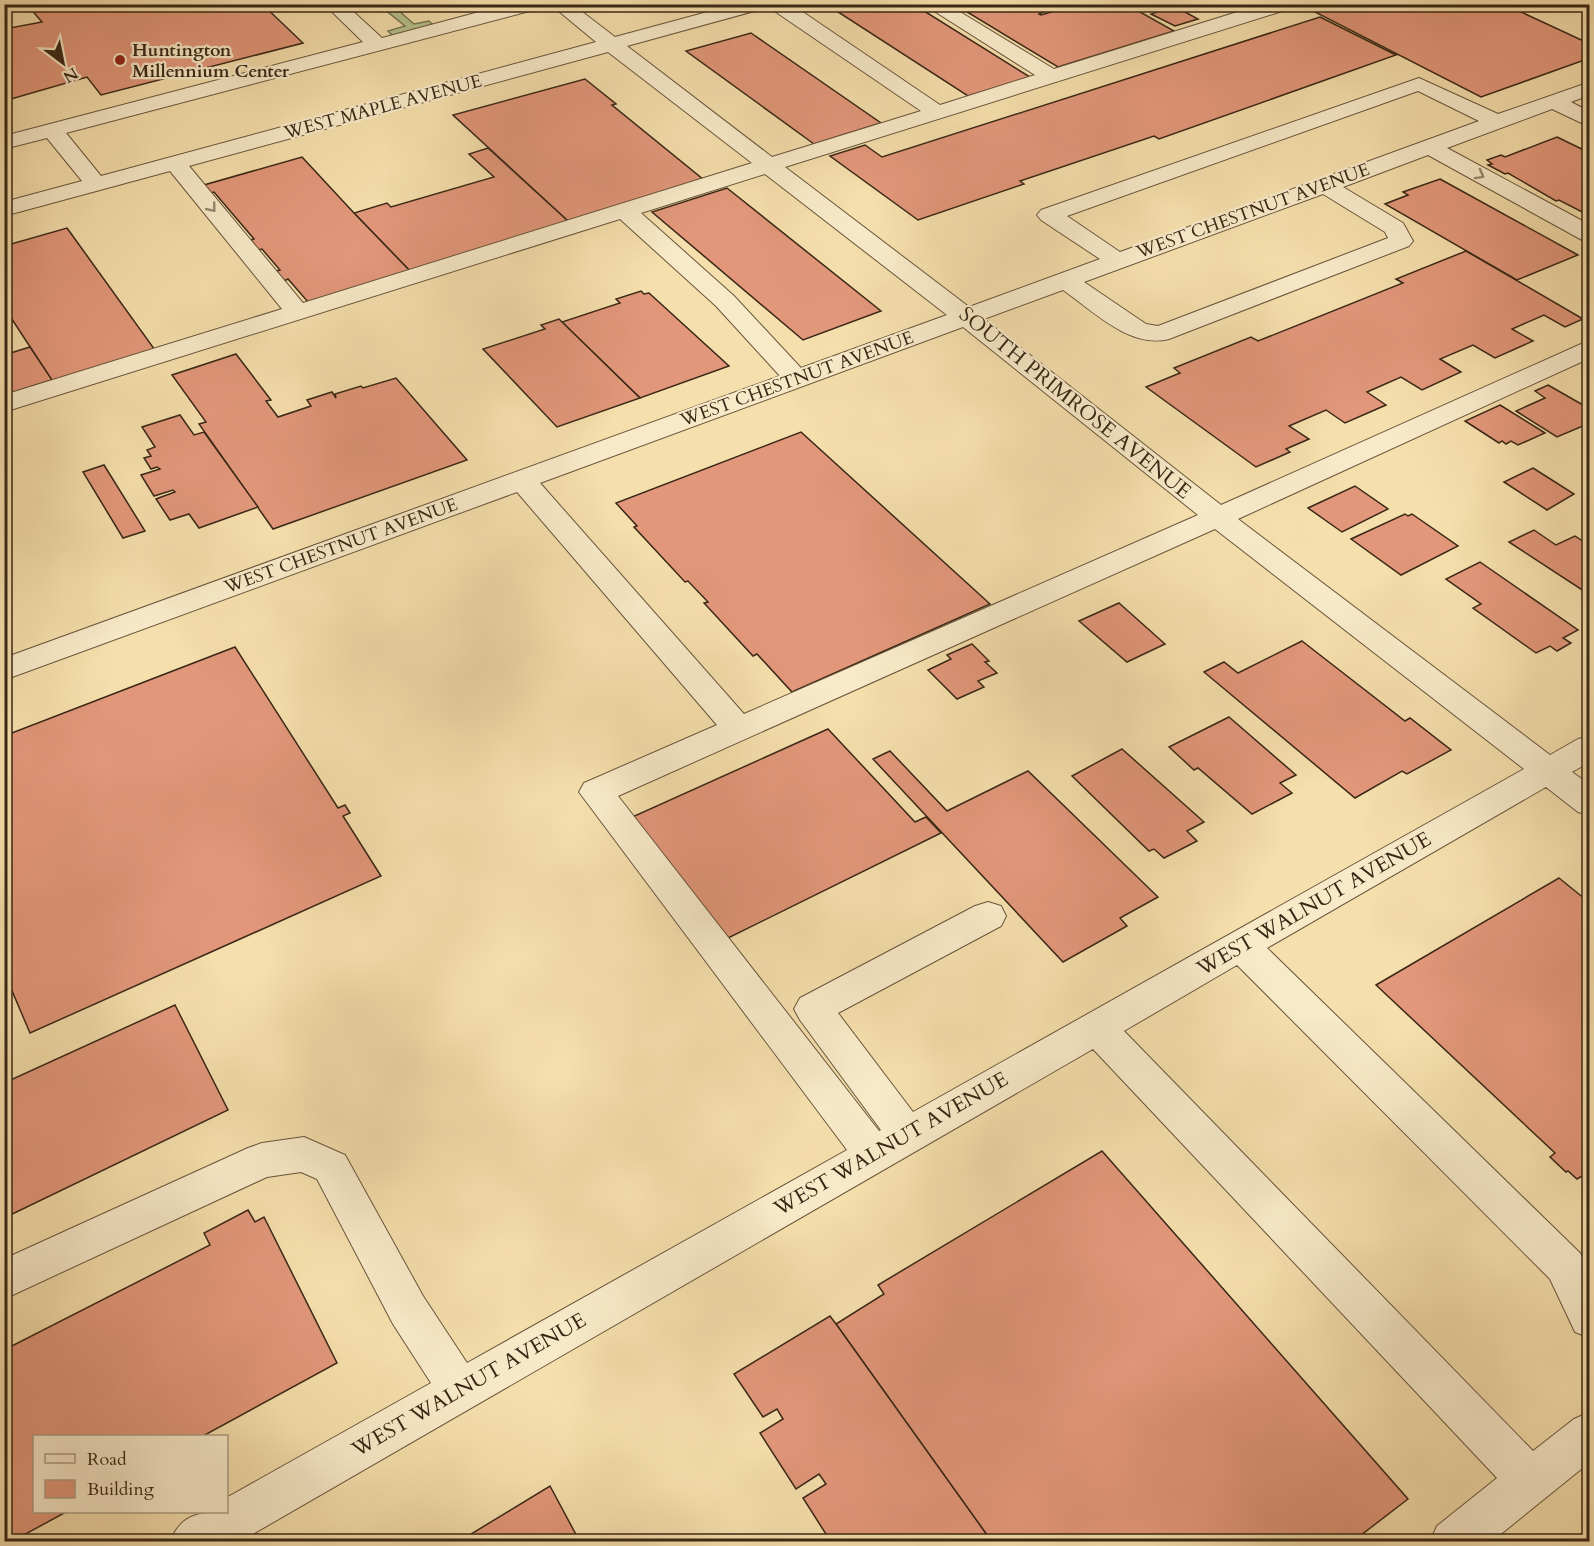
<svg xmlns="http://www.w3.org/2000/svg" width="1594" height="1546" font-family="Cardo,serif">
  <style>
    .green { fill: #b6c38d; stroke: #787551; stroke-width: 1.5 }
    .building { fill: #e2977a; stroke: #392715; stroke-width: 1.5 }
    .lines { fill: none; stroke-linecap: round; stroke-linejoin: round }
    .minor-casing { stroke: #68553b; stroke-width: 2 }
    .minor { fill: #f8eac9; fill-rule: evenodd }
    .oneway { stroke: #98886f }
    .poi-dot { fill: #8f2418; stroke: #f8eac9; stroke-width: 2 }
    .labels { text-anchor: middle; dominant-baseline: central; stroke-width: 4.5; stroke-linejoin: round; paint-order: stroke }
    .far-poi-label { font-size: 18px; font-weight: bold; fill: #392715; stroke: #f8eac9; text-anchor: start }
    .far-street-label { font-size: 18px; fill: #392715; stroke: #f8eac9 }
    .street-label { font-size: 21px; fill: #392715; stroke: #f8eac9 }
  </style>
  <rect width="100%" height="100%" fill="#f5dfac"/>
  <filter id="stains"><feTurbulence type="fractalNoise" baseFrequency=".00333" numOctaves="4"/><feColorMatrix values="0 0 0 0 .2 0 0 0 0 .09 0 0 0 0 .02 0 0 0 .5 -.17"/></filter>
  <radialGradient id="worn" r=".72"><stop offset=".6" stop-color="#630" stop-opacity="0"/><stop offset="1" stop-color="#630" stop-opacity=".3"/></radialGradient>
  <!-- green -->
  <path class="green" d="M379,5h13l22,19 15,-3 4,4 -40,11 -5,-5 17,-5z"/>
  <!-- building -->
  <g class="building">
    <path d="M40,4h222l41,39 -202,52 -14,-18 -83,24v-72l38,-7 -13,-15z"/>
    <path d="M856,4h57l117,73 -62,19 -133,-86z"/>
    <path d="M954,4h69l8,5 8,-2 7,4 -7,3 2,1 28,-8 -5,-3h62l48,27 -116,36z"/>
    <path d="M1329,4h175l86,40v14l-109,39 -170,-87z"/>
    <path d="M1174,6l24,13 -23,7 -24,-12z"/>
    <path d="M1320,17l76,38 -237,84 -5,-3 -134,45 4,3 -106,36 -88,-64 35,-11 17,12z"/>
    <path d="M751,33l130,90 -67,21 -128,-93z"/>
    <path d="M585,79l31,25 -4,1 92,75 -135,42 -116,-107z"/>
    <path d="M1557,137l33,16v63l-31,-16 -3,1 -48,-28 -3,1 -17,-9 4,-1 -5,-4 14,-5 4,2z"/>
    <path d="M488,148l81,74 -159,49 -56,-58 33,-10 4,4 103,-30 -25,-23z"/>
    <path d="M302,157l52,56 56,58 -102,31 -20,-23 -4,2 -8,-10 4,-1 -18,-21 -4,1 -7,-10 3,-1 -40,-47 -3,1 -7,-8z"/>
    <path d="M1440,179l138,76 -61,25 -132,-76 23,-9 -5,-3z"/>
    <path d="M727,188l154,123 -78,29 -151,-128z"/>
    <path d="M67,228l88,122 -102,32 -49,-75v-61z"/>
    <path d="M1466,251l117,68 -18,8 -21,-12 -32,14 21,12 -38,17 -22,-13 -33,14 21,13 -39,18 -21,-13 -34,15 19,13 -41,18 -19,-13 -37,16 20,13 -23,10 4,3 -34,15 -110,-80 34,-14 -6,-5 77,-31 7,4 145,-58 -7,-4z"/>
    <path d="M641,291l3,3 5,-1 80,73 -89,32 -78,-76 58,-19 -4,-4z"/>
    <path d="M559,319l3,3 78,76 -83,29 -74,-78 62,-20 -4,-4z"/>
    <path d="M30,347l22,33 -48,15v-40z"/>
    <path d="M236,354l35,46 -5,1 12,16 33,-11 -4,-6 25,-8 4,6 -1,-4 26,-8 2,2 33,-10 71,82 -194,69 -74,-105 7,-2 -34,-47z"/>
    <path d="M1548,385l42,24v14l-33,14 -41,-26 29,-13 -10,-7z"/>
    <path d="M1500,405l45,28 -27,12 -7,-4 -5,3 -4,-3 -3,2 -34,-22z"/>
    <path d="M180,415l14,20 10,-3 54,75 -59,21 -10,-14 -19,6 -14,-21 19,-7 -2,-2 -19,6 -13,-21 19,-6 -3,-2 -6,2 -7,-11 7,-2 -4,-6 8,-3 -13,-20z"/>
    <path d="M801,432l189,172 -198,88 -35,-38 -4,2 -49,-53 4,-1 -20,-21 -3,1 -51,-55 3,-1 -21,-23z"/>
    <path d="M104,465l41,66 -22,7 -40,-66z"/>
    <path d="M1533,468l41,26 -27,16 -43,-28z"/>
    <path d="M1355,486l33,23 -46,23 -34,-24z"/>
    <path d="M1405,514l3,2 4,-2 46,32 -57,29 -50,-36z"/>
    <path d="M1534,530l22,15 19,-9 15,10v49l-81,-53z"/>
    <path d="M1480,562l98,68 -15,8 8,5 -14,8 -7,-5 -14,7 -63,-45 8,-4 -35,-25z"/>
    <path d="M1119,603l46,41 -38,18 -48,-41z"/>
    <path d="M1302,641l103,80 5,-3 41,32 -44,24 -5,-3 -47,27 -151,-126 20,-10 14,11z"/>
    <path d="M972,644l17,17 -4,1 12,11 -19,8 6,6 -27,12 -29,-29 23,-11 -4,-4z"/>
    <path d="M235,647l103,161 7,-3 5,8 -7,3 38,60 -351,157 -26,-61v-236z"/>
    <path d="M1229,717l67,58 -16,8 12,10 -40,21 -54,-46 -4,2 -25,-23z"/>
    <path d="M828,729l87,93 11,-5 15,16 -217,107 -94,-122z"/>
    <path d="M1122,749l82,73 -17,9 10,10 -33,17 -10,-9 -5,2 -77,-75z"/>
    <path d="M890,751l57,60 81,-40 130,126 -38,21 7,8 -64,36 -190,-203z"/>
    <path d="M1559,878l31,25v277l-6,-5 -7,4 -9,-8 -2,1 -16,-15 5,-4 -179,-168z"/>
    <path d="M175,1005l53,105 -224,108v-135z"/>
    <path d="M1102,1151l306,348 -56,43h-360l-156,-218 48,-30 -6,-9z"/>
    <path d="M248,1210l7,12 9,-5 73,146 -134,73h-169v76h32l-55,30 -7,-20v-172l206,-105 -6,-12z"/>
    <path d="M830,1316l6,8 156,218h-161l-28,-44 23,-14 -7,-10 -23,15 -36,-56 23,-14 -6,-10 -14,8 -29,-43z"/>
    <path d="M550,1486l30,56h-122z"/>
  </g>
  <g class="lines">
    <!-- minor casing -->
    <g class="minor-casing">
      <path id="minor" d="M324,4h21l37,34 127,-34h34l-2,4 -475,125 35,43 495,-134 -46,-38h22l43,33 122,-33h54l149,101 95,-30 -112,-71h24l107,65 209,-65h31l-2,4 -507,159 184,140 131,-48 -59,-39 -4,-5 4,-5 378,-132 79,36 92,-32v13l-19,7 19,10v15l-38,-18 -105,39 143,77v17l-8,-2 -154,-85 -85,32 60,36 10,18 -4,5 -240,93c-39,10 -76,-28 -106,-49l-79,29 237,186 369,-165v18l-352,161 312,236 28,-16 12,-3v26l-18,10 18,13v30l-12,-3 -32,-25 -279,161 313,305 10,19v66l-15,-6 -25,-53 -313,-314 -113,66 409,420 41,-32 16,-7v50l-99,80h-61l7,-16 60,-48 -404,-429 -854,493h-69c11,-28 29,-30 56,-30v-14l205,-115 -38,-59 -76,-145 -16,-7 -34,5 -263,122v-40l244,-111 14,-5 42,-6 41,18 78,141 44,67 380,-213 -268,-358 5,-9 133,-58 -200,-233 -513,188v-22l776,-282 -64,-70 -96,-87 -616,193v-17l278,-86 -112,-138 -166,45v-14l78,-21 -35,-43 -43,11v-13l359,-94zM769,7l1,1 151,103 -149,46 -145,-111zM608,52l144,111 -449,140 -114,-137zM1418,91l61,30 -359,131 -53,-36zM765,174l182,141 -146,53 -67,-72 -93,-83zM1323,194l62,38 3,6 -230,88 -12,-2 -62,-42zM963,327l235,188 -454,199 -204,-231zM1215,529l309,240 -611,343 -75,-99 163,-87 5,-10 -5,-10 -13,-4 -13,4 -175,92 -6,11 6,11 81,110 -2,1 -261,-335z"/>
    </g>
    <!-- minor -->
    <use href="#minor" class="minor"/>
  </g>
  <!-- one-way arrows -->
  <defs><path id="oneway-chevron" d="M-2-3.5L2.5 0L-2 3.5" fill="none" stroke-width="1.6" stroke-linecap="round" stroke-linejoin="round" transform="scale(1.5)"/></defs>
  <g class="oneway">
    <use href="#oneway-chevron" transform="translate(1480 175) rotate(29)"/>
    <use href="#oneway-chevron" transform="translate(212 208) rotate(51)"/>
  </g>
  <!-- markers -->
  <circle class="poi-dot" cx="120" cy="60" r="6"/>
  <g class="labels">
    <!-- far-poi labels -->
    <g class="far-poi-label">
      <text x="132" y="50">Huntington<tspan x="132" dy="21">Millennium Center</tspan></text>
    </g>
    <!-- far-street labels -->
    <g class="far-street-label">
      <text transform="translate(383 107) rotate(-15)">WEST MAPLE AVENUE</text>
      <text transform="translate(1253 211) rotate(-20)">WEST CHESTNUT AVENUE</text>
      <text transform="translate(797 379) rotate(-20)">WEST CHESTNUT AVENUE</text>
      <text transform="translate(341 546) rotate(-20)">WEST CHESTNUT AVENUE</text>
    </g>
    <!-- street labels -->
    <g class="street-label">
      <text transform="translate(1075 403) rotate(39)">SOUTH PRIMROSE AVENUE</text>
      <text transform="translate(1314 904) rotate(-30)">WEST WALNUT AVENUE</text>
      <text transform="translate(891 1144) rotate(-30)">WEST WALNUT AVENUE</text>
      <text transform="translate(469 1385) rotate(-30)">WEST WALNUT AVENUE</text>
    </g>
  </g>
  <!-- margin -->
  <rect width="1594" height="1546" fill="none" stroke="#f5dfac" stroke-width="24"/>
  <rect x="6" y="6" width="1582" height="1534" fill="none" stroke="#392715" stroke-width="3"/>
  <rect x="12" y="12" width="1570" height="1522" fill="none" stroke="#392715" stroke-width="1.5"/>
  <!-- legend -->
  <rect x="33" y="1435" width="195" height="78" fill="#f8eac9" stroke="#ac9c81" stroke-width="1.5"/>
  <rect x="45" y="1454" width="30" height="9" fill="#f8eac9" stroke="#ac9c81" stroke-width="1.5"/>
  <text x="87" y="1465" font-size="18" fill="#392715">Road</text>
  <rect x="45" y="1480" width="30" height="18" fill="#e2977a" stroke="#ac9c81" stroke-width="1.5"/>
  <text x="87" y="1495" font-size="18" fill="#392715">Building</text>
  <!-- north arrow -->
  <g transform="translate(63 63) rotate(148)" stroke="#f8eac9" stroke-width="4.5" paint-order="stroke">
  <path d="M0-4.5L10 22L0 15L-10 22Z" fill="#392715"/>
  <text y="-9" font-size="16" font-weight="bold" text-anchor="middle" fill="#392715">N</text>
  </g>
  <rect width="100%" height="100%" filter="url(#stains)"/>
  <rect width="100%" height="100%" fill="url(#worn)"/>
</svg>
